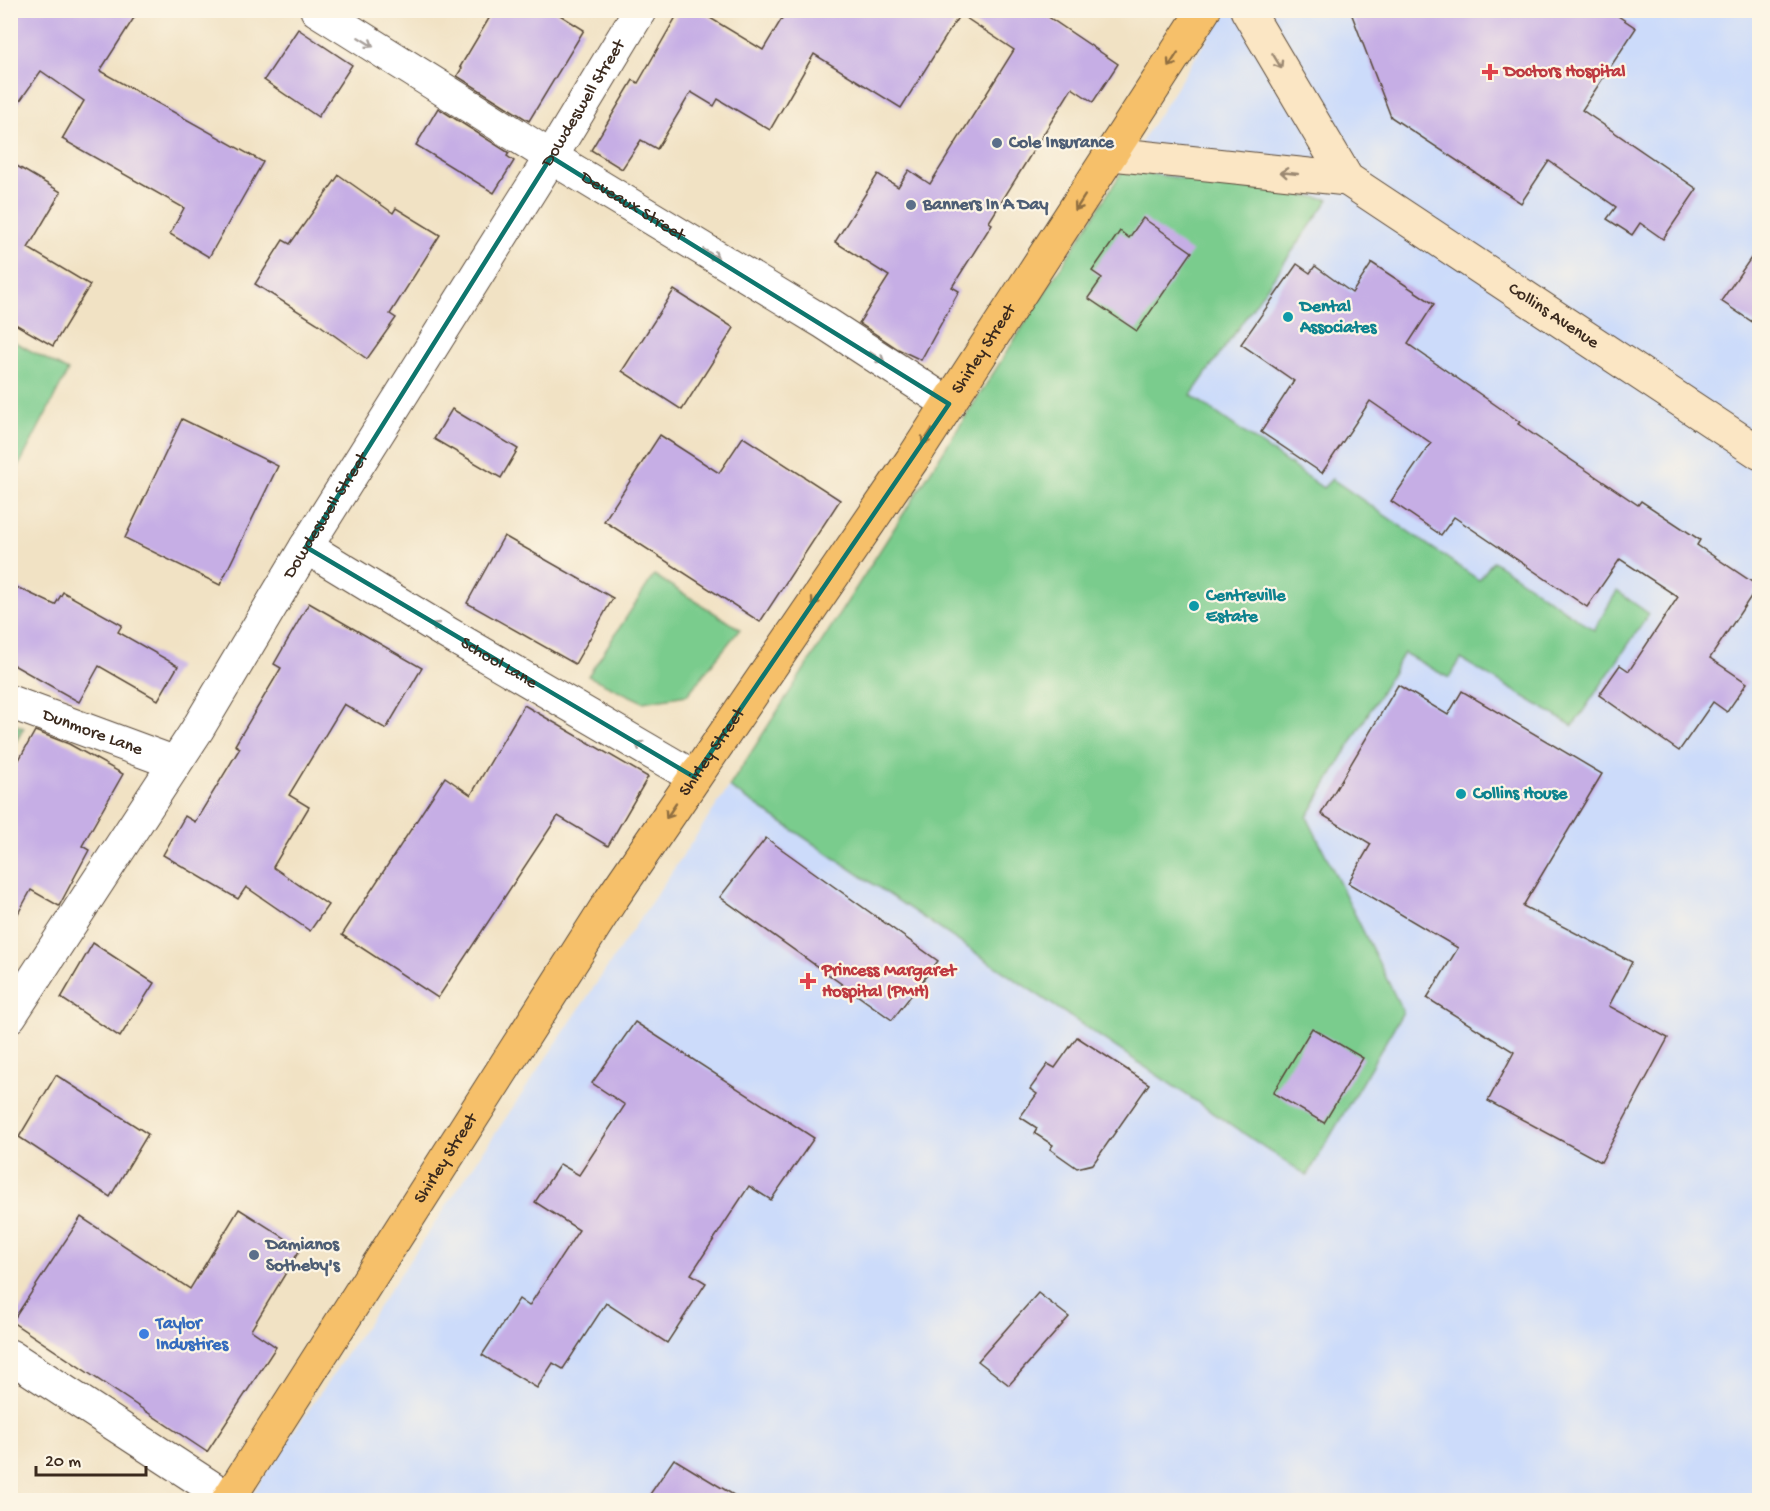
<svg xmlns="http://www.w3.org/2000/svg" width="1770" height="1511" font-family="'Gochi Hand',sans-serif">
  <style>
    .built { fill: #ccdbfa }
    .green { fill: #7acc8d; stroke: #5a7b56; stroke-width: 1.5 }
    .forest { fill: #63b078; stroke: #4f6d4b; stroke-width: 1.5 }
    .building { fill: #c6aee5 }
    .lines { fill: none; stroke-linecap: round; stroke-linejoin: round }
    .street-casing { stroke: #564637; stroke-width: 35 }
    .secondary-casing { stroke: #564637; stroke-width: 35 }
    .highway-casing { stroke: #564637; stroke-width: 35 }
    .street { stroke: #fff; stroke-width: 33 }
    .secondary { stroke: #fbe6c4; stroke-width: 33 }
    .highway { stroke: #f6c06b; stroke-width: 33 }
    .oneway { stroke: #a79f9a }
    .oneway2 { stroke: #8f6e41 }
    .oneway3 { stroke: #9b8871 }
    .marked { fill: none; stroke: #0f766e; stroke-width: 4.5; stroke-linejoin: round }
    .health-dot { fill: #e0444e; stroke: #fcf5e5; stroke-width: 2 }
    .service-dot { fill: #5c6f8a; stroke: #fcf5e5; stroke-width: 2 }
    .culture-dot { fill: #0f9aa8; stroke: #fcf5e5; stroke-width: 2 }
    .shop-dot { fill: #3f7fe0; stroke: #fcf5e5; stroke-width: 2 }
    .labels { text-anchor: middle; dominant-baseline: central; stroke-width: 4.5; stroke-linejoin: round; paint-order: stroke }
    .health-label { font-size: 18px; font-weight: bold; fill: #be3a42; stroke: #fcf5e5; text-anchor: start }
    .street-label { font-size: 18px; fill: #3b2a1e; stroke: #fcf5e5 }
    .service-label { font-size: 18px; font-weight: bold; fill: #4e5e75; stroke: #fcf5e5; text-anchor: start }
    .culture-label { font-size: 18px; font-weight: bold; fill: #0d838f; stroke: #fcf5e5; text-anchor: start }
    .shop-label { font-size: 18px; font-weight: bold; fill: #366cbe; stroke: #fcf5e5; text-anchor: start }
  </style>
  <rect width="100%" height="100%" fill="#fcf5e5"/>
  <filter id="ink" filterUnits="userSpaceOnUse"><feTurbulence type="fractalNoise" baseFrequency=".0167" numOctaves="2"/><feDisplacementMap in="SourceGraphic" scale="12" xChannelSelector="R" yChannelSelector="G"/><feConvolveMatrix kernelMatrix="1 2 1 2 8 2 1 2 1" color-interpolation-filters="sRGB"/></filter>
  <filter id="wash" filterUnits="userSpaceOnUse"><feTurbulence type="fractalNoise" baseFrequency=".008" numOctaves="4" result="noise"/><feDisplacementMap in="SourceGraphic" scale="24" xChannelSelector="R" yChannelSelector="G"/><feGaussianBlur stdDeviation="1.35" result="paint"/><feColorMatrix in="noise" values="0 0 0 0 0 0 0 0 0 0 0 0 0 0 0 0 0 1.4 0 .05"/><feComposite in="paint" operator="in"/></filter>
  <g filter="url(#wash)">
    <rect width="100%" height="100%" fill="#f1e2c4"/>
    <!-- built -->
    <path class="built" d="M1225,11h534v1489h-1511l481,-713z"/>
    <!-- green -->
    <g class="green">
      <path d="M1123,170l206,29 -138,196 132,93 9,-9 147,101 14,-19 101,69 23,-39 32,23 -76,112 -112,-67 -12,19 -45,-25 -97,164 96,195 -96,164 -578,-389z"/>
      <path d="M11,340l57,31 -57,110z"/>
      <path d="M654,575l86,54 -53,66 -44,7 -55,-26z"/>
    </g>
    <!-- forest -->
    <path class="forest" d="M11,722l13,6 -13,22z"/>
    <g id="blocks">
      <!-- building -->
      <g class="building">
        <path d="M10,10h129l-39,61 163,91 -54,95 -39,-23 14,-26 -122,-69 22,-38 -43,-30 -31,44z"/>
        <path d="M494,10h58l32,20 -55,91 -72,-45 5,-8 -2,-1z"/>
        <path d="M680,10h17l66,40 24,-40h251l80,54 -25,38 -21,-14 -83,134 3,2 -40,63 7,4 -38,69 -23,-11 -39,-26 30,-47 -54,-34 43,-68 20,13 11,-17 21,14 84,-134 -54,-36 -59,94 -87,-54 -44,76 -52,-31 -4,7 -23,-14 -34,57 -16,-9 -19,29 -31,-19 42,-70 5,3z"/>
        <path d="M1350,10h259l27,18 -54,82 115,79 -34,50 -23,-16 -8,12 -25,-16 9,-12 -67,-46 -28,42 -130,-86z"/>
        <path d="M298,29l54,36 -34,52 -54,-37z"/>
        <path d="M438,108l71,45 -2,3 7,5 -20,32 -78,-48z"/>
        <path d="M10,162l51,30 -33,56 62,37 -37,61 -43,-25z"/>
        <path d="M339,175l54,38 3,-5 44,27 -50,79 6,4 -29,41 -50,-36 -62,-39 28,-44 7,4z"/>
        <path d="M1143,218l49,34 -55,79 -49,-33 14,-20 -10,-7 28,-40 9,7z"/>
        <path d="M1760,245v82l-39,-26z"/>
        <path d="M1372,263l62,41 -26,40 112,78 -2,2 120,81 3,-4 59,39 -3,5 61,41 -48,72 37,25 -20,29 -14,-10 -34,49 -80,-56 21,-30 9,6 49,-74 -58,-38 -33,48 -133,-90 -13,18 -50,-34 40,-58 -61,-42 -48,72 -61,-41 33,-51 -53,-37 56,-80 13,9 5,-7 37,27z"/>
        <path d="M674,290l60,38 -52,82 -60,-39z"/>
        <path d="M452,409l66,40 -17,29 -67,-39z"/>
        <path d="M182,419l96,47 -58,119 -95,-47z"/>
        <path d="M660,435l59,38 24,-36 97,63 -80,122 -156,-101z"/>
        <path d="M504,536l109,62 -38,66 -108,-61z"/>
        <path d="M10,584l45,21 8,-13 59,33 -4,7 60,34 -20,34 -59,-34 -20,36 -69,-39z"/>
        <path d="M309,603l113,65 -36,61 -42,-25 -55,91 20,12 -36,60 55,38 -18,26 -64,-44 -8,12 -75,-44 22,-39 10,6 45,-74 -5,-3 46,-77 -7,-4z"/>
        <path d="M1398,685l50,30 14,-24 140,83 -79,132 109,56 -23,44 59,32 -67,124 -113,-61 26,-49 -87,-54 31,-50 -110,-65 23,-39 -50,-30z"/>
        <path d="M524,705l124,72 -40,69 -50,-30 -120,182 -96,-63 103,-158 26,18z"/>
        <path d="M35,731l34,13 54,30 -41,72 7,4 -30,56 -28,-16 -21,38v-152z"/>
        <path d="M766,838l172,123 -46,59 -172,-123z"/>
        <path d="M93,943l61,40 -34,54 -59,-39z"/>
        <path d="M635,1022l179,116 -43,62 -22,-14 -58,88 15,9 -39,60 -61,-40 -43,66 -10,-6 -16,25 -55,-33 37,-56 10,7 50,-76 -44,-28 25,-38 19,11 46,-70 -33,-22z"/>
        <path d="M1312,1028l51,30 -39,65 -51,-30z"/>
        <path d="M1077,1037l72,47 -56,80 -16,4 -27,-19 3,-4 -19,-12 3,-5 -17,-11 17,-23 -7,-5 18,-25 7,4z"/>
        <path d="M56,1075l92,59 -38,63 -91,-60z"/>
        <path d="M239,1209l62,39 -50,82 25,17 -69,105 -195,-130 69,-105 109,72z"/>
        <path d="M1038,1293l31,24 -60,68 -31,-24z"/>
        <path d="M674,1459l68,41h-96z"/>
      </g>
    </g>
  </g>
  <g filter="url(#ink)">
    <use href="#blocks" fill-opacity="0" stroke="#564637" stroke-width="1.5"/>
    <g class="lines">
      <!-- street casing -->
      <g class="street-casing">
        <g id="street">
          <path id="s1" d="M317,10l234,147 274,166 124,81"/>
          <path id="s2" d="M306,547l141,86 247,144"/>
          <path id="s3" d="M10,702l165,61"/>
          <path id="s4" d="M10,1016l187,-286 109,-183 245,-390 89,-147"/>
          <path d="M10,1356l219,143"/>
        </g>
      </g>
      <!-- secondary casing -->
      <g class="secondary-casing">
        <g id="secondary">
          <path id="s5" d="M1247,10l100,169 413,274"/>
          <path d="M1112,154l235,25"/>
        </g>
      </g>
      <!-- highway casing -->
      <g class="highway-casing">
        <g id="highway">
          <path id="s6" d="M228,1500l383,-600 303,-443 290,-447"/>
        </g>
      </g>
      <!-- street -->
      <use href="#street" class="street"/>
      <!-- secondary -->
      <use href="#secondary" class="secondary"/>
      <!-- highway -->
      <use href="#highway" class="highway"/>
    </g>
    <!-- one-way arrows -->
    <defs><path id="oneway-shaft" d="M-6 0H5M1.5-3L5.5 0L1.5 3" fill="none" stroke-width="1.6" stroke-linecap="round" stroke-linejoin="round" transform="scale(1.5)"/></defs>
    <g class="oneway">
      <use href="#oneway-shaft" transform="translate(366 42) rotate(32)"/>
      <use href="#oneway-shaft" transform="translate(711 254) rotate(31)"/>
      <use href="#oneway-shaft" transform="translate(877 357) rotate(33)"/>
      <use href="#oneway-shaft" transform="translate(439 628) rotate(-149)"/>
      <use href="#oneway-shaft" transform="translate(643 747) rotate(-150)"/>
    </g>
    <g class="oneway2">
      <use href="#oneway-shaft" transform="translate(1173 60) rotate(123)"/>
      <use href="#oneway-shaft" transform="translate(1080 203) rotate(123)"/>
      <use href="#oneway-shaft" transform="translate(927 437) rotate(123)"/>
      <use href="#oneway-shaft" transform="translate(817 598) rotate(125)"/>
      <use href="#oneway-shaft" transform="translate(671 811) rotate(124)"/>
    </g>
    <g class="oneway3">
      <use href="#oneway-shaft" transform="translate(1277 61) rotate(59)"/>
      <use href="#oneway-shaft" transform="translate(1289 173) rotate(-174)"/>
    </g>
  </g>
  <!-- marked area -->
  <path class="marked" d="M551,157l398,247 -255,373 -388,-230z"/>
  <!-- markers -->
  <g class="health-dot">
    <path d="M1487 63h6v6h6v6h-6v6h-6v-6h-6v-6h6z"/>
    <path d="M805 972h6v6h6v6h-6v6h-6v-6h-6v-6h6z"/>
  </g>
  <g class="service-dot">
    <circle cx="997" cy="143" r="6"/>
    <circle cx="911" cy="205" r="6"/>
    <circle cx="254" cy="1255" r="6"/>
  </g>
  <g class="culture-dot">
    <circle cx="1288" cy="317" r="6"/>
    <circle cx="1194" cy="606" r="6"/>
    <circle cx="1461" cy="794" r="6"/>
  </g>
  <circle class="shop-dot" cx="144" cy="1334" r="6"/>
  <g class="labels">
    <!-- health labels -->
    <g class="health-label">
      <text x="1504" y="72">Doctors Hospital</text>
      <text x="822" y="971">Princess Margaret<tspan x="822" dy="21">Hospital (PMH)</tspan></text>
    </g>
    <!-- street labels -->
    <g class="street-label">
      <text stroke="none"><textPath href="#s4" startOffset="1078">Dowdeswell Street</textPath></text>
      <text stroke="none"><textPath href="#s1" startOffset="372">Deveaux Street</textPath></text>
      <text stroke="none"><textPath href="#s5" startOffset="444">Collins Avenue</textPath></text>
      <text stroke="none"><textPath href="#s6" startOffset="1377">Shirley Street</textPath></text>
      <text stroke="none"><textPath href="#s4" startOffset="592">Dowdeswell Street</textPath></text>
      <text stroke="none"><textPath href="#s2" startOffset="225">School Lane</textPath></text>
      <text stroke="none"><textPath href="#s3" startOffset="88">Dunmore Lane</textPath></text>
      <text stroke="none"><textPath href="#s6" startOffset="891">Shirley Street</textPath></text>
      <text stroke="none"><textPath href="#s6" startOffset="405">Shirley Street</textPath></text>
    </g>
    <!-- service labels -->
    <g class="service-label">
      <text x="1009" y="143">Cole Insurance</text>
      <text x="923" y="205">Banners In A Day</text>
      <text x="266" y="1245">Damianos<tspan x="266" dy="21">Sotheby's</tspan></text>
    </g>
    <!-- culture labels -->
    <g class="culture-label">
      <text x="1300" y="307">Dental<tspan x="1300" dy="21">Associates</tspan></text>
      <text x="1206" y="596">Centreville<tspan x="1206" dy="21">Estate</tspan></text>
      <text x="1473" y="794">Collins House</text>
    </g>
    <!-- shop labels -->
    <g class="shop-label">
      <text x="156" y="1324">Taylor<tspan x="156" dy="21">Industires</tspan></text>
    </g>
  </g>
  <!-- margin -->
  <rect width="1770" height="1511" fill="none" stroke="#fcf5e5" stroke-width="36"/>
  <!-- scale -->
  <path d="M36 1466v9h110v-9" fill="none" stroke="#3b2a1e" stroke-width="3"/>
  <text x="45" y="1466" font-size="18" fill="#3b2a1e" stroke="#fcf5e5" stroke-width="4.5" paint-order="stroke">20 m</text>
</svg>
